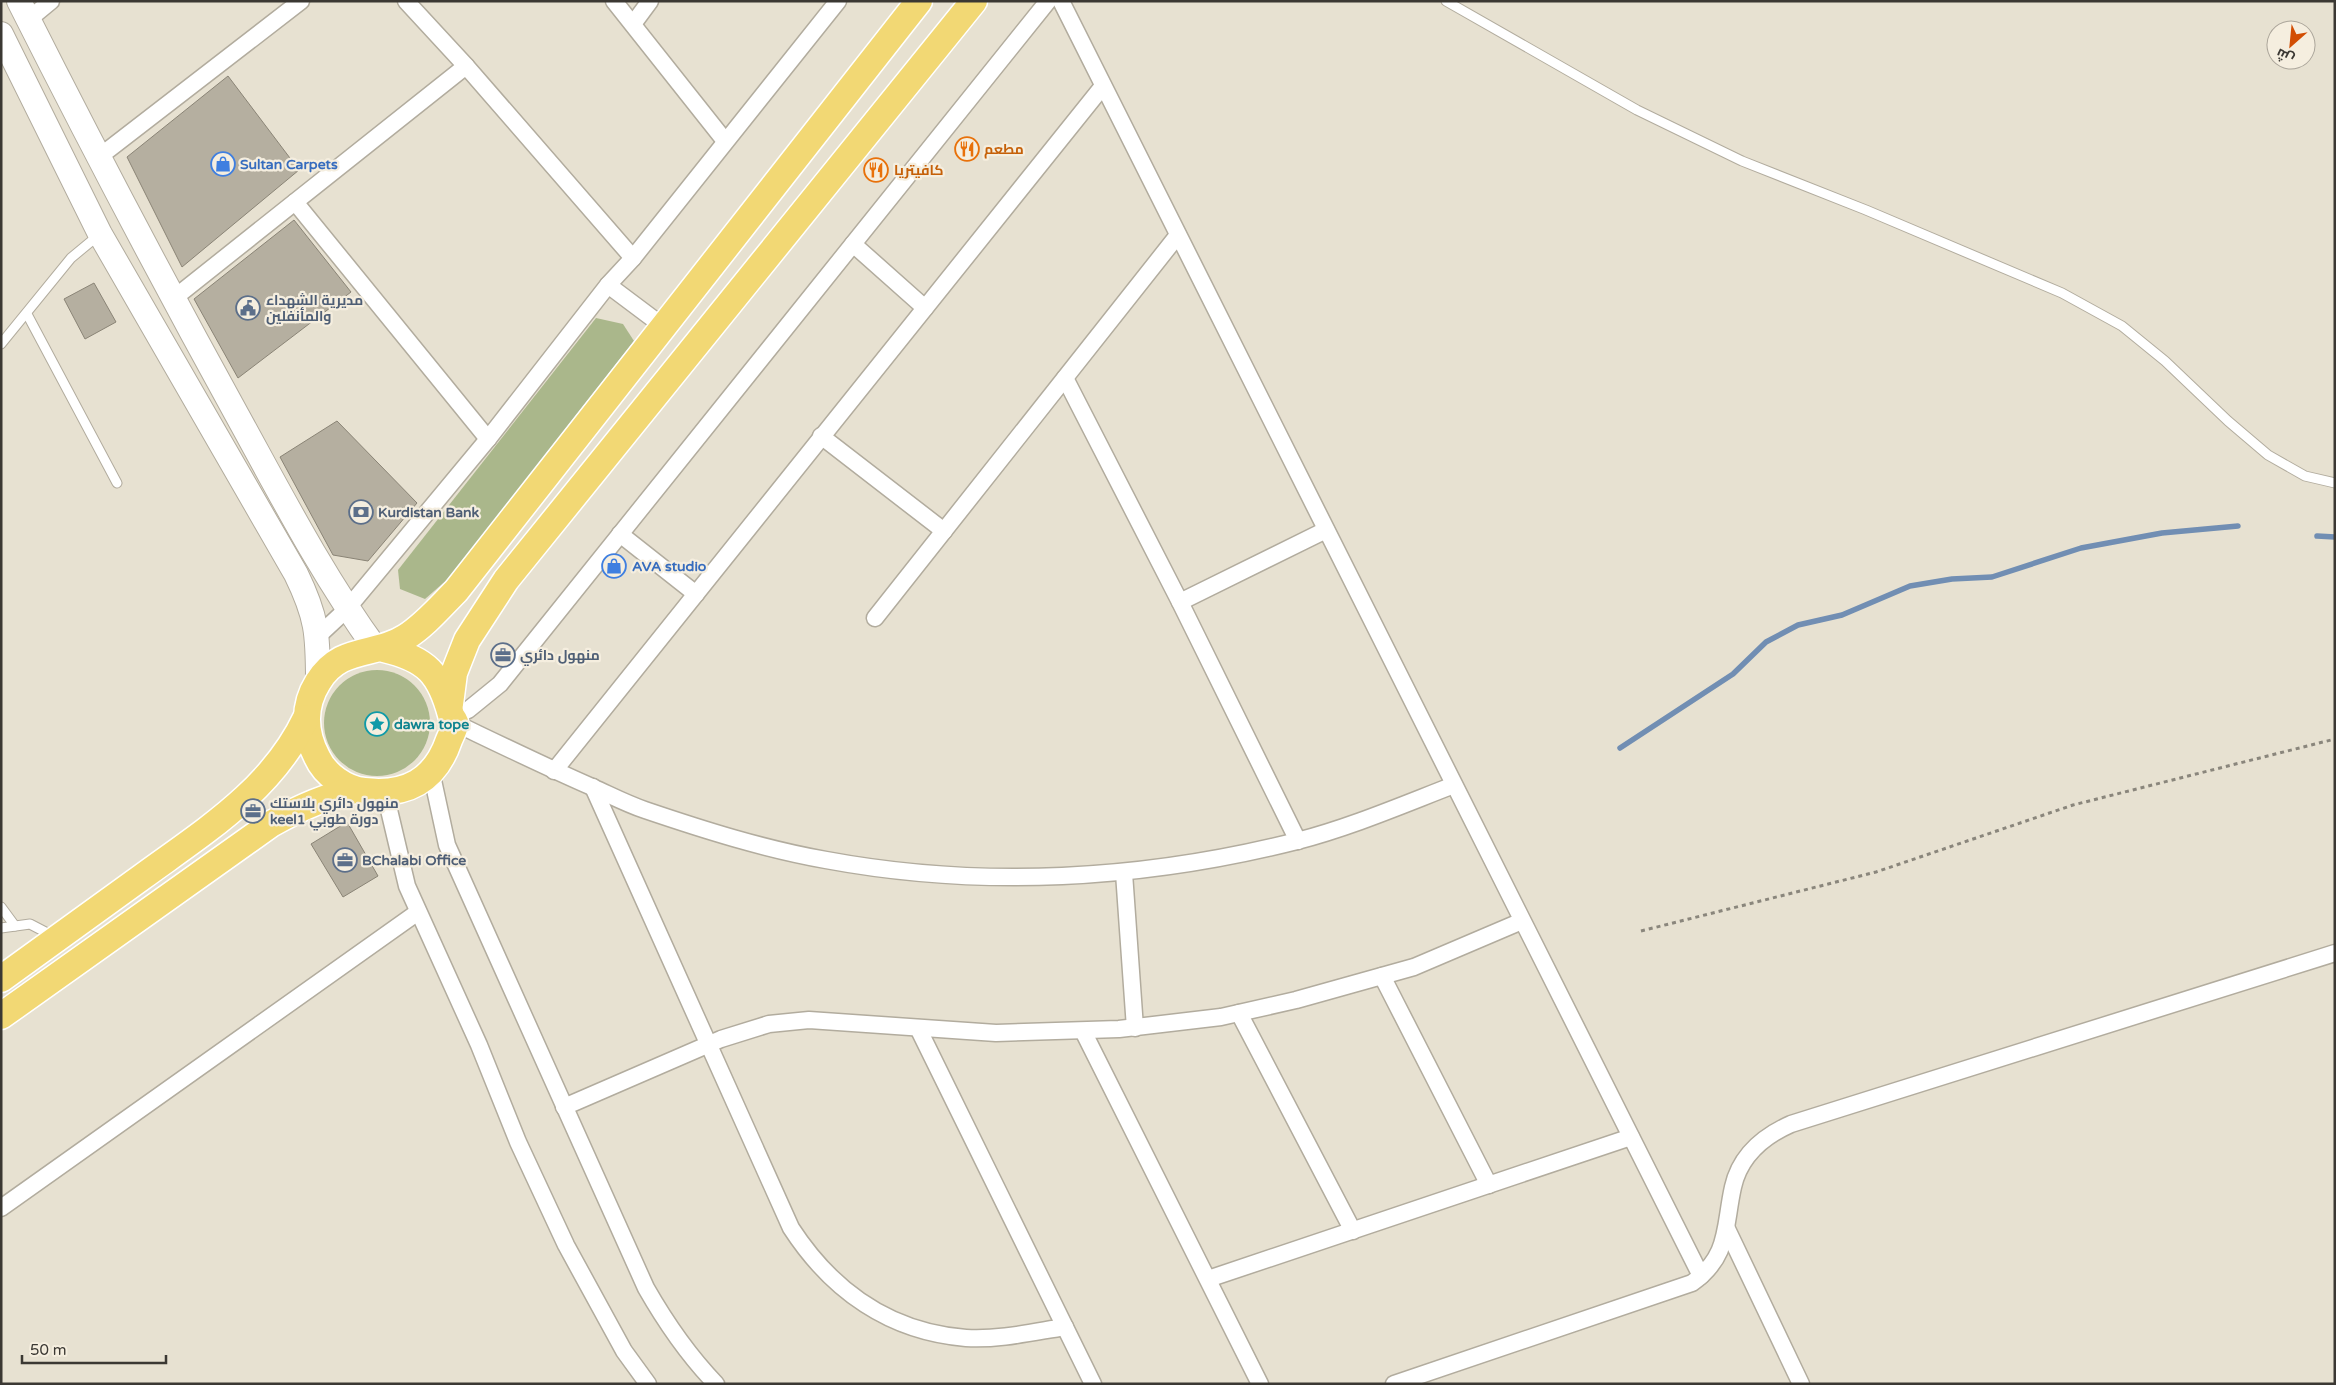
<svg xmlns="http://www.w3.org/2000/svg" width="2336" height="1385" font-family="'Varela Round',Cairo,sans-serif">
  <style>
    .green { fill: #aab78b }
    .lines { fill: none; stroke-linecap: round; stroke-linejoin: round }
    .stream { stroke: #718eb3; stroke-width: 5.5 }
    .building { fill: #b5afa0; stroke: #8a8476 }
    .lane-casing { stroke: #b2ac9e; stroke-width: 11 }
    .street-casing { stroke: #b2ac9e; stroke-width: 19 }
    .secondary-casing { stroke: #b2ac9e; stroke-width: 26 }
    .primary-casing { stroke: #fff; stroke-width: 29 }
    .path { stroke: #8a867c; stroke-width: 3; stroke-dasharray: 4 4; stroke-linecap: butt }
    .lane { stroke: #fff; stroke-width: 9 }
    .street { stroke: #fff; stroke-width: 16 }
    .secondary { stroke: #fff; stroke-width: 24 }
    .primary { stroke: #f2d874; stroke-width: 26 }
    .labels { text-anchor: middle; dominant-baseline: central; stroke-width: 4.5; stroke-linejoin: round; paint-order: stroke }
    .food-label { font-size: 14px; font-weight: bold; fill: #c56008; stroke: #f5eedf; text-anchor: start }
    .shop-label { font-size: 14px; font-weight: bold; fill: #366cbe; stroke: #f5eedf; text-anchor: start }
    .service-label { font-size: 14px; font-weight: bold; fill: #4e5e75; stroke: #f5eedf; text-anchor: start }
    .culture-label { font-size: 14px; font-weight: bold; fill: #0d838f; stroke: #f5eedf; text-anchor: start }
  </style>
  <rect width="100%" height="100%" fill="#e7e1d1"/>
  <!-- green -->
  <g class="green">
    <path d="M596,318l27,6 11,17 -185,237 -24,21 -25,-10 -2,-19z"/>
    <circle cx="377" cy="723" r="53"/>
  </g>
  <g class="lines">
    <!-- stream -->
    <g class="stream">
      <path d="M2317,536l18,1"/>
      <path d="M1620,748l113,-74 33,-32 32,-17 44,-10 68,-29 42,-7 40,-2 89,-29 81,-15 76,-7"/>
    </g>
  </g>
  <!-- building -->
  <g class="building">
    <path d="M228,76l71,94 -117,97 -55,-110z"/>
    <path d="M294,220l57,72 -113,86 -44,-79z"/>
    <path d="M94,283l22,39 -31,17 -21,-40z"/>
    <path d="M337,421l80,82 -49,58 -35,-6 -53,-98z"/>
    <path d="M347,822l31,54 -35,21 -32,-53z"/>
  </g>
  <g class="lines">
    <!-- lane casing -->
    <g class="lane-casing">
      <g id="lane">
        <path d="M1446,1l191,109 105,51 124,49 196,83 60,33 43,35 63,60 40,34 37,21 30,7"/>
        <path d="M27,314l90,169"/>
        <path d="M1,344l70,-86 29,-24"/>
        <path d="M1,907l14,19"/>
        <path d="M1,928l29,-4 25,13"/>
      </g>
    </g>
    <!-- street casing -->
    <g class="street-casing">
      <g id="street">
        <path d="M406,1l60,65 167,192"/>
        <path d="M614,1l111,140"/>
        <path d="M1061,1l640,1275"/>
        <path d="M28,20l23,-19"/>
        <path d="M633,24l17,-23"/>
        <path d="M99,157l202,-156"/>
        <path d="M295,202l193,237"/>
        <path d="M853,244l72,64"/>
        <path d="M608,285l56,42"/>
        <path d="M173,299l293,-233"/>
        <path d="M1065,378l115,224 118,239"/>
        <path d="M821,436l123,95"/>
        <path d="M620,534l76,60"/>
        <path d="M1180,602l146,-72"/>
        <path d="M875,618l303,-383"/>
        <path d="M318,636l29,-27 141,-170 120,-154 25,-27 205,-257"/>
        <path d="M452,717l16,-7 32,-26 548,-683"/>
        <path d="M455,723c46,22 91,44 137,64 18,8 35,17 53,23 59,20 119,39 181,50 156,29 317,20 471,-19 54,-14 105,-36 157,-56"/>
        <path d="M431,771l16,74 199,443c20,35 42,67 70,96"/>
        <path d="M554,771l549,-685"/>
        <path d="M593,787l198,441c41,63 99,104 175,110 33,2 67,-6 99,-11"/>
        <path d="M385,793l22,93 72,159 39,97 48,103 58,106 24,33"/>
        <path d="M1124,873l11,155"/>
        <path d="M1382,976l107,209"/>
        <path d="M1239,1013l114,218"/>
        <path d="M918,1028l175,356"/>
        <path d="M1083,1031l177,353"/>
        <path d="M564,1107l157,-68 48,-15 40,-4 187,13 123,-4 102,-12 75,-17 118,-33 108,-46"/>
        <path d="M1,1208l417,-296"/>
        <path d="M1727,1229l74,155"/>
        <path d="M1208,1279l423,-142"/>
        <path d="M1394,1384l298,-101c38,-27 32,-56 41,-96 7,-31 31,-51 58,-63l544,-171"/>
      </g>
    </g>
    <!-- secondary casing -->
    <g class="secondary-casing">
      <g id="secondary">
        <path d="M19,1c70,139 143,278 218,414 44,80 85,160 139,234"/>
        <path d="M1,34l99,200 196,340c21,43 22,60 22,107"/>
      </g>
    </g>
    <!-- primary casing -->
    <g class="primary-casing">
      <g id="primary">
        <path d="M384,649c43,10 56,25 67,66 1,3 3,4 4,7 1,4 -4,13 -6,18 -14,41 -43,56 -85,51 -18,-2 -39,-16 -47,-34 -13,-25 -14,-51 1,-75 22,-37 57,-25 88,-45 19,-12 34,-30 50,-46l463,-590"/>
        <path d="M450,704l4,-31 13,-33 39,-60 468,-579"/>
        <path d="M1,979c47,-34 94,-68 141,-102 63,-46 130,-87 164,-159"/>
        <path d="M1,1016l270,-192c28,-16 54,-28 85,-34"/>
      </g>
    </g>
    <!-- path -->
    <path class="path" d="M1641,931l235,-59 197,-67 262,-66"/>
    <!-- lane -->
    <use href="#lane" class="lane"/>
    <!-- street -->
    <use href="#street" class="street"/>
    <!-- secondary -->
    <use href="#secondary" class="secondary"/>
    <!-- primary -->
    <use href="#primary" class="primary"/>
  </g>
  <!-- icons -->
  <defs>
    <g id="restaurant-ring" transform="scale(1.25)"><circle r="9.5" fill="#f5eedf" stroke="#e8710a" stroke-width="1.5"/><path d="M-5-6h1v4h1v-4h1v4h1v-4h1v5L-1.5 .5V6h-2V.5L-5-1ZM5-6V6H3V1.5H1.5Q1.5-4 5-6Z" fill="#e8710a"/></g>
    <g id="shop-ring" transform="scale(1.25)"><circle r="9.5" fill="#f5eedf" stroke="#3f7fe0" stroke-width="1.5"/><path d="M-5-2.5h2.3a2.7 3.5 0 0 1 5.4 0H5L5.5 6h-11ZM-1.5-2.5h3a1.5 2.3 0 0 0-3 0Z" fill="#3f7fe0"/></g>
    <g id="civic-ring" transform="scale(1.25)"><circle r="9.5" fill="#f5eedf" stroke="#5c6f8a" stroke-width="1.5"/><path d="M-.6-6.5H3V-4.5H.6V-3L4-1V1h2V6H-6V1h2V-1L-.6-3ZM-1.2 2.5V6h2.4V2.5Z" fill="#5c6f8a"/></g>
    <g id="bank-ring" transform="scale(1.25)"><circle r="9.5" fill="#f5eedf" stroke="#5c6f8a" stroke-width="1.5"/><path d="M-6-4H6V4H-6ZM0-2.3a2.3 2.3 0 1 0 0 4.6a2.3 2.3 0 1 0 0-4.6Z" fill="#5c6f8a"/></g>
    <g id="office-ring" transform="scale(1.25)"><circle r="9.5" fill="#f5eedf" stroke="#5c6f8a" stroke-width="1.5"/><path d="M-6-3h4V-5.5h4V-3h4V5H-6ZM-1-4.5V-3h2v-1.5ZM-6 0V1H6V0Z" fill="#5c6f8a"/></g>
    <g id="sight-ring" transform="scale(1.25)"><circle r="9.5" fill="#f5eedf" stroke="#0f9aa8" stroke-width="1.5"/><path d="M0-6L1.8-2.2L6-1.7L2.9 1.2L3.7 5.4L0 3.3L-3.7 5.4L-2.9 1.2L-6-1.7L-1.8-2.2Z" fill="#0f9aa8"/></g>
  </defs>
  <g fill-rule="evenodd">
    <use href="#restaurant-ring" x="967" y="149"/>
    <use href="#shop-ring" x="223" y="164"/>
    <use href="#restaurant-ring" x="876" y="170"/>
    <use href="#civic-ring" x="248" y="308"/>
    <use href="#bank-ring" x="361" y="512"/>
    <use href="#shop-ring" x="614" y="566"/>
    <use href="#office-ring" x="503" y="655"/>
    <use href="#sight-ring" x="377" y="724"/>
    <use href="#office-ring" x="253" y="811"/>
    <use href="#office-ring" x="345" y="860"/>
  </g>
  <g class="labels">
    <!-- food labels -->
    <g class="food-label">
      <text x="984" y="149">مطعم</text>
      <text x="894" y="170">كافيتريا</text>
    </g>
    <!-- shop labels -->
    <g class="shop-label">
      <text x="240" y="164">Sultan Carpets</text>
      <text x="632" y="566">AVA studio</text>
    </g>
    <!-- service labels -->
    <g class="service-label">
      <text x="266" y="300">مديرية الشهداء<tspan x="266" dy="16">والمأنفلين</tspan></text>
      <text x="378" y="512">Kurdistan Bank</text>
      <text x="520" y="655">منهول دائري</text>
      <text x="270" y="803">منهول دائري بلاستك<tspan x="270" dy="16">keel1 دورة طوبي</tspan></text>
      <text x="362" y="860">BChalabi Office</text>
    </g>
    <!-- culture labels -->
    <g class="culture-label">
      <text x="394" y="724">dawra tope</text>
    </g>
  </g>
  <!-- border -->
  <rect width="2336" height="1385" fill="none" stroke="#3b3833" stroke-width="5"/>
  <!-- north arrow -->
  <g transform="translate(2291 45) rotate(207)"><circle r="24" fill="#f5eedf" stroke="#aba59a"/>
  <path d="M0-4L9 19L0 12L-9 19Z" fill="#d24e04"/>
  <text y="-8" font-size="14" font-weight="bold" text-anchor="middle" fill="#3b3833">ش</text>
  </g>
  <!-- scale -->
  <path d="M22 1355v8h144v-8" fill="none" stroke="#3b3833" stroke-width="2.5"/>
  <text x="30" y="1355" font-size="15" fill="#3b3833" stroke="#f5eedf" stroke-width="4" paint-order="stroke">50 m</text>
</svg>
